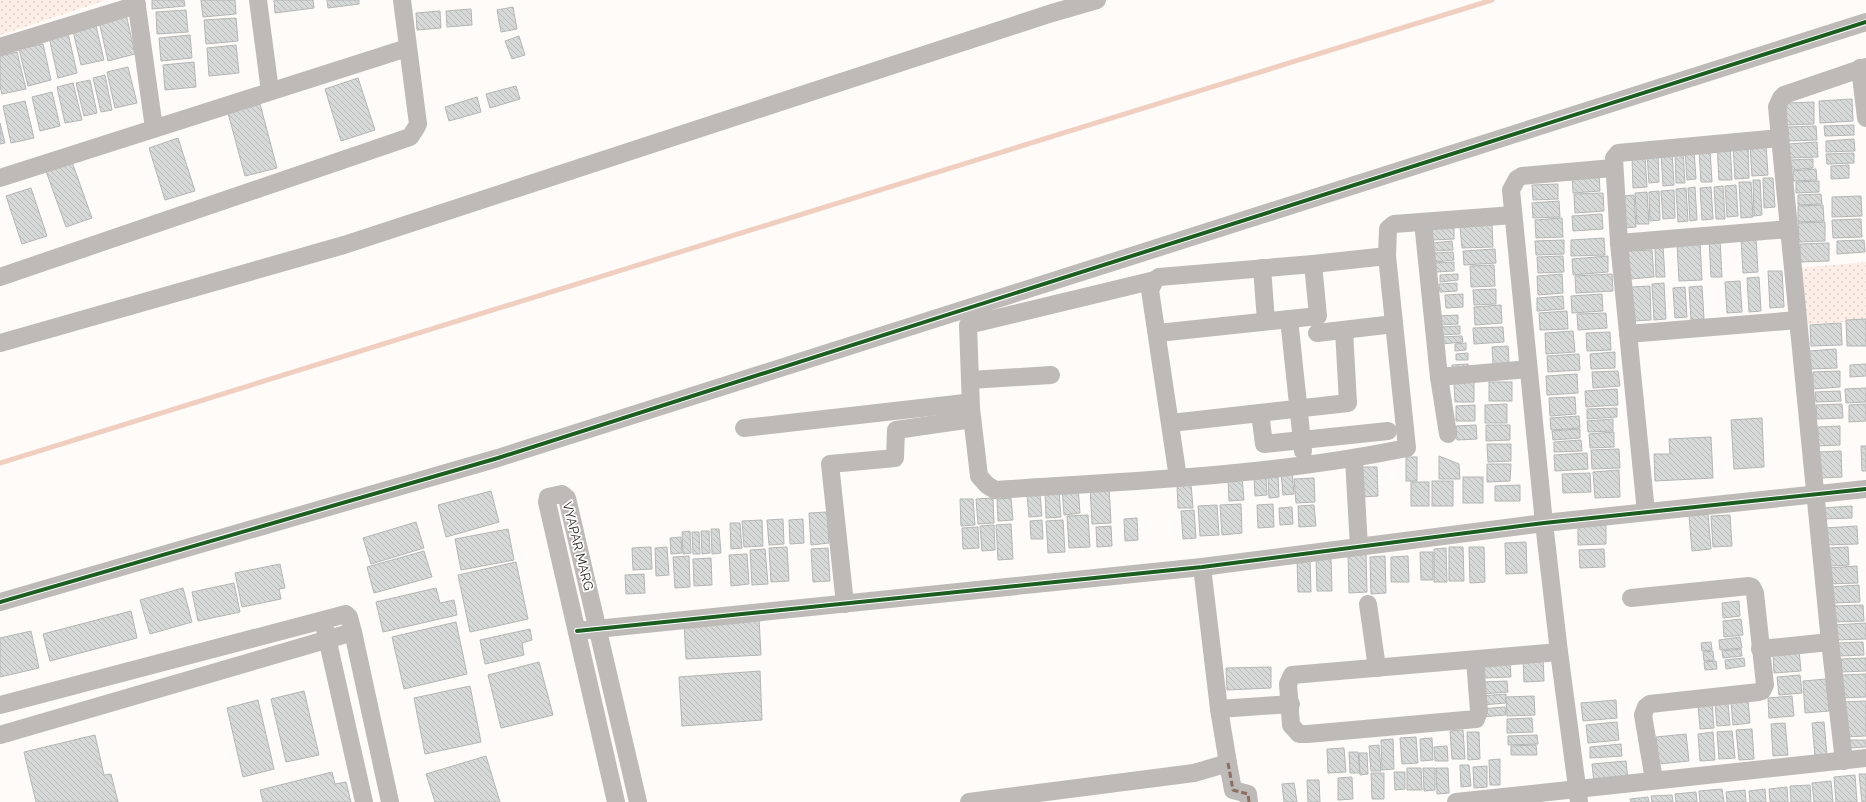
<svg xmlns="http://www.w3.org/2000/svg" width="1866" height="802" font-family="Raleway,sans-serif">
  <style>
    .green { fill: url(#green-dots) }
    .lines { fill: none; stroke-linecap: round; stroke-linejoin: round }
    .stream { stroke: #f1cfc0; stroke-width: 5 }
    .building { fill: url(#building-back-hatch); stroke: #b4b7b6 }
    .street { stroke: #bdbab8; stroke-width: 18 }
    .quiet { stroke: #8d6e63; stroke-width: 3; stroke-dasharray: 6 3; stroke-linecap: butt }
    .cycleway-casing { stroke: #fff; stroke-width: 6 }
    .cycleway { stroke: #1b5e20; stroke-width: 4 }
    .labels { text-anchor: middle; dominant-baseline: central; stroke-width: 3.5; stroke-linejoin: round; paint-order: stroke }
    .street-label { font-size: 13px; fill: #2c2420; stroke: #fff }
  </style>
  <defs>
    <pattern id="green-dots" width="8" height="8" patternUnits="userSpaceOnUse"><rect width="8" height="8" fill="#fdeee7"/><path d="M2 2h.1M6 6h.1" fill="none" stroke="#d9ccc6" stroke-width="1.8" stroke-linecap="round"/></pattern>
    <pattern id="building-back-hatch" width="6" height="6" patternUnits="userSpaceOnUse"><rect width="6" height="6" fill="#d6d9d8"/><path d="M-1 5l2 2M0 0l6 6M5-1l2 2" fill="none" stroke="#b8bab9"/></pattern>
  </defs>
  <rect width="100%" height="100%" fill="#fefbf9"/>
  <!-- green -->
  <g class="green">
    <path d="M0,0h106l-106,35z"/>
    <path d="M1866,262v58l-62,5 -5,-57z"/>
  </g>
  <g class="lines">
    <!-- stream -->
    <path class="stream" d="M0,463l1492,-463"/>
  </g>
  <!-- building -->
  <g class="building">
    <path d="M152,0h32l1,6 -33,3z"/>
    <path d="M201,0h34l1,14 -33,3z"/>
    <path d="M274,0h39l1,8 -39,5z"/>
    <path d="M327,0h32v4l-31,4z"/>
    <path d="M513,7l4,22 -16,3 -4,-22z"/>
    <path d="M471,9l1,16 -25,2 -1,-16z"/>
    <path d="M186,10l2,22 -31,2 -1,-22z"/>
    <path d="M440,11l1,17 -24,2 -1,-17z"/>
    <path d="M126,14l9,40 -27,7 -9,-40z"/>
    <path d="M236,18l2,23 -32,3 -2,-24z"/>
    <path d="M96,26l8,34 -23,5 -8,-34z"/>
    <path d="M68,33l9,40 -19,5 -9,-41z"/>
    <path d="M190,35l2,23 -31,3 -2,-23z"/>
    <path d="M519,36l6,19 -13,4 -7,-18z"/>
    <path d="M43,44l8,36 -23,6 -9,-37z"/>
    <path d="M236,45l3,28 -30,3 -2,-28z"/>
    <path d="M17,52l9,37 -24,5 -2,-8v-30z"/>
    <path d="M194,62l2,25 -31,3 -2,-25z"/>
    <path d="M128,67l9,36 -22,5 -8,-36z"/>
    <path d="M105,75l7,35 -11,2 -8,-34z"/>
    <path d="M358,78l17,52 -34,11 -16,-52z"/>
    <path d="M90,80l7,33 -13,3 -8,-33z"/>
    <path d="M73,83l9,37 -17,3 -8,-36z"/>
    <path d="M516,86l4,13 -30,9 -4,-14z"/>
    <path d="M52,92l8,34 -20,5 -8,-34z"/>
    <path d="M477,97l4,15 -32,9 -4,-14z"/>
    <path d="M1852,99l1,22 -33,2 -1,-22z"/>
    <path d="M25,101l9,37 -23,5 -8,-37z"/>
    <path d="M1814,102v22l-27,1 -1,-22z"/>
    <path d="M260,104l17,64 -32,8 -17,-63z"/>
    <path d="M0,123l5,20 -5,1z"/>
    <path d="M1854,125v10l-29,1 -1,-10z"/>
    <path d="M1816,126l1,14 -29,1v-14z"/>
    <path d="M178,138l17,53 -30,9 -16,-52z"/>
    <path d="M1854,139l1,12 -29,1v-11z"/>
    <path d="M1817,142l1,15 -29,1 -1,-14z"/>
    <path d="M1748,143l1,35 -14,1 -2,-35z"/>
    <path d="M1730,144l2,36h-13l-2,-35z"/>
    <path d="M1766,144l2,31 -16,1 -2,-31z"/>
    <path d="M1710,149l2,33h-11l-2,-32z"/>
    <path d="M1694,150l2,29 -9,1 -2,-29z"/>
    <path d="M1683,151l2,32h-9l-1,-31z"/>
    <path d="M1672,152l2,33 -11,1 -2,-33z"/>
    <path d="M1658,153l1,29 -10,1 -2,-29z"/>
    <path d="M1854,153v10l-27,1 -1,-10z"/>
    <path d="M1645,156l2,31 -14,1 -1,-31z"/>
    <path d="M1813,159v9l-22,2 -1,-10z"/>
    <path d="M72,162l20,56 -26,9 -20,-56z"/>
    <path d="M1849,165v13l-18,1v-13z"/>
    <path d="M1816,169l1,11 -24,1v-10z"/>
    <path d="M1599,173l1,18 -27,2 -1,-18z"/>
    <path d="M1763,178h10l2,29 -11,1z"/>
    <path d="M1753,180h7l2,35 -8,1z"/>
    <path d="M1819,181v11l-23,1v-11z"/>
    <path d="M1739,182h12l2,35 -12,1z"/>
    <path d="M1558,184v15l-25,1 -1,-15z"/>
    <path d="M1736,185l2,31 -11,1 -2,-31z"/>
    <path d="M1723,186l2,33h-9l-2,-32z"/>
    <path d="M1695,187l2,33 -7,1 -2,-33z"/>
    <path d="M1711,187l2,32 -11,1 -2,-32z"/>
    <path d="M31,188l16,48 -25,8 -16,-48z"/>
    <path d="M1686,188l2,33 -10,1 -2,-33z"/>
    <path d="M1674,190l1,28 -12,1 -2,-28z"/>
    <path d="M1659,191l1,29 -10,1 -1,-29z"/>
    <path d="M1647,192l2,32h-12l-2,-31z"/>
    <path d="M1603,193l1,18 -29,2 -1,-19z"/>
    <path d="M1821,194l1,10 -24,1v-10z"/>
    <path d="M1634,195l2,32 -12,1 -1,-32z"/>
    <path d="M1861,196l1,20 -30,1v-20z"/>
    <path d="M1559,201l1,16 -27,1 -1,-15z"/>
    <path d="M1823,205l1,16 -26,1v-16z"/>
    <path d="M1602,214l1,15 -30,2 -1,-15z"/>
    <path d="M1562,218l1,19 -27,1 -1,-18z"/>
    <path d="M1861,219l1,18 -29,1 -1,-18z"/>
    <path d="M1825,222v19l-26,1 -1,-19z"/>
    <path d="M1492,225l1,22 -31,1 -2,-21z"/>
    <path d="M1454,226v13l-22,1v-13z"/>
    <path d="M1756,237l2,35 -15,1 -2,-35z"/>
    <path d="M1604,238l1,17 -34,1v-16z"/>
    <path d="M1720,239l2,38h-11l-2,-37z"/>
    <path d="M1564,240v14l-28,1 -1,-14z"/>
    <path d="M1864,240l1,12 -28,2v-13z"/>
    <path d="M1452,241l1,9 -21,1v-8z"/>
    <path d="M1700,242l2,38 -23,1 -2,-38z"/>
    <path d="M1829,243v18l-29,1v-18z"/>
    <path d="M1655,246h8l2,31h-9z"/>
    <path d="M1495,249l1,14 -32,2 -1,-14z"/>
    <path d="M1652,250l2,27 -24,2 -2,-28z"/>
    <path d="M1453,252l1,8 -20,2v-9z"/>
    <path d="M1563,256l1,16 -26,1 -1,-16z"/>
    <path d="M1608,256v16l-35,3 -1,-16z"/>
    <path d="M1454,262v9l-19,1 -1,-9z"/>
    <path d="M1494,265l1,21 -24,1 -1,-21z"/>
    <path d="M1768,271h14l2,36 -14,1z"/>
    <path d="M1458,274v6l-18,2v-7z"/>
    <path d="M1562,274l1,19 -25,2 -1,-19z"/>
    <path d="M1612,274l1,17 -37,2 -1,-17z"/>
    <path d="M1759,277l2,34 -12,1 -2,-34z"/>
    <path d="M1740,281l2,31 -15,1 -2,-31z"/>
    <path d="M1457,283v8l-17,1 -1,-8z"/>
    <path d="M1664,283l2,36 -12,1 -2,-36z"/>
    <path d="M1650,286l1,34 -18,1 -2,-34z"/>
    <path d="M1702,286l2,33 -13,1 -2,-33z"/>
    <path d="M1685,287l2,30 -12,1 -2,-30z"/>
    <path d="M1496,289v15l-22,1 -1,-15z"/>
    <path d="M1463,294v13l-17,1 -1,-13z"/>
    <path d="M1602,294l1,17 -31,2 -1,-17z"/>
    <path d="M1563,296l1,13 -27,2v-13z"/>
    <path d="M1501,305l1,18 -27,2 -1,-18z"/>
    <path d="M1567,311l1,18 -28,1 -1,-17z"/>
    <path d="M1606,313l1,15 -29,2 -1,-16z"/>
    <path d="M1458,315v9l-21,1 -1,-9z"/>
    <path d="M1866,319v27h-19l-1,-26z"/>
    <path d="M1841,323l1,22 -31,1 -1,-21z"/>
    <path d="M1460,326v8l-22,1v-8z"/>
    <path d="M1503,327l1,15 -30,2 -1,-16z"/>
    <path d="M1573,331l2,21 -29,2 -1,-21z"/>
    <path d="M1610,332l1,18 -24,1 -1,-18z"/>
    <path d="M1462,336l1,6 -22,2v-7z"/>
    <path d="M1466,343v7l-11,1v-7z"/>
    <path d="M1508,346l1,17 -16,1 -1,-17z"/>
    <path d="M1836,349l1,19 -27,1 -1,-18z"/>
    <path d="M1615,352v16l-24,1 -1,-15z"/>
    <path d="M1468,353v7h-12v-6z"/>
    <path d="M1579,354l1,16 -32,2 -1,-16z"/>
    <path d="M1468,364l1,9 -17,2v-10z"/>
    <path d="M1866,364v12l-16,1v-12z"/>
    <path d="M1618,371l2,15 -27,2 -1,-16z"/>
    <path d="M1840,371v16l-27,2v-17z"/>
    <path d="M1577,374l1,19 -31,2 -1,-19z"/>
    <path d="M1474,382v20h-19l-1,-19z"/>
    <rect x="1489" y="382" width="23" height="19"/>
    <path d="M1866,388v14l-20,1 -1,-14z"/>
    <path d="M1617,389l1,16 -32,2 -1,-16z"/>
    <path d="M1840,391l1,10 -25,1 -1,-10z"/>
    <path d="M1575,397l1,17 -26,2 -1,-18z"/>
    <path d="M1507,404v19h-22v-18z"/>
    <path d="M1842,404l1,14 -26,1 -1,-14z"/>
    <path d="M1866,404v17l-17,1v-17z"/>
    <path d="M1475,405v16h-19v-15z"/>
    <path d="M1617,408v9l-30,2v-10z"/>
    <path d="M1579,416l1,12 -29,2 -1,-12z"/>
    <path d="M1762,418l2,49 -30,2 -3,-49z"/>
    <path d="M1613,419v12l-25,1 -1,-11z"/>
    <path d="M1476,425l1,14 -20,1 -1,-14z"/>
    <path d="M1486,425h24v15l-24,1z"/>
    <path d="M1840,426v19l-22,1v-19z"/>
    <path d="M1580,429v9l-27,2 -1,-9z"/>
    <path d="M1614,432v15l-24,1 -1,-14z"/>
    <path d="M1711,437l2,41 -58,3 -1,-27h16l-1,-15z"/>
    <path d="M1581,440l1,11 -28,1v-10z"/>
    <path d="M1487,444h24v17l-23,1z"/>
    <path d="M1861,446h5v25h-4z"/>
    <path d="M1619,449l1,19 -28,1 -1,-19z"/>
    <path d="M1841,451l1,26 -23,1 -1,-26z"/>
    <path d="M1587,453l1,16 -33,2 -1,-16z"/>
    <path d="M1439,456l20,8 1,15h-21z"/>
    <rect x="1406" y="457" width="11" height="24"/>
    <path d="M1487,464h24l-1,17 -23,1z"/>
    <path d="M1361,467h16l1,29 -17,1z"/>
    <path d="M1619,470l1,27 -25,1 -2,-26z"/>
    <path d="M1281,472h11l2,22 -11,1z"/>
    <path d="M1590,473l1,19 -28,1 -1,-19z"/>
    <path d="M1278,475l1,22 -10,1 -1,-22z"/>
    <path d="M1242,477l2,23 -15,1 -1,-23z"/>
    <path d="M1266,477l1,18 -12,1 -1,-18z"/>
    <rect x="1463" y="477" width="20" height="26"/>
    <path d="M1314,478l1,24 -19,1 -2,-24z"/>
    <rect x="1432" y="481" width="21" height="25"/>
    <rect x="1411" y="482" width="18" height="24"/>
    <path d="M1191,484l2,24h-15l-1,-23z"/>
    <path d="M1520,485v16h-25v-15z"/>
    <path d="M1109,486l2,37 -19,1 -2,-37z"/>
    <path d="M1078,487l2,26 -16,2 -2,-27z"/>
    <path d="M1045,490h14l2,27 -15,1z"/>
    <path d="M491,491l8,31 -53,15 -8,-32z"/>
    <path d="M1040,494l2,22 -13,1 -2,-22z"/>
    <path d="M993,498l1,25 -16,1 -2,-25z"/>
    <path d="M1011,498l2,22 -15,1 -1,-22z"/>
    <path d="M960,499h13l2,26 -14,1z"/>
    <path d="M1241,504l1,29 -20,2 -2,-30z"/>
    <path d="M1273,504l1,23 -16,1 -1,-23z"/>
    <path d="M1217,505l2,30 -19,1 -2,-30z"/>
    <path d="M1314,505l2,21 -17,1 -1,-21z"/>
    <path d="M1852,506v12l-30,1v-11z"/>
    <path d="M1292,507l1,17 -13,1 -1,-17z"/>
    <path d="M1194,510l2,28 -13,1 -2,-28z"/>
    <path d="M827,512l2,31 -18,2 -2,-32z"/>
    <path d="M1708,514l3,35 -19,2 -3,-35z"/>
    <path d="M1088,515l2,32 -21,1 -2,-32z"/>
    <path d="M1730,515l2,31 -19,1 -2,-31z"/>
    <path d="M1137,518l1,22 -13,1 -1,-22z"/>
    <path d="M783,519l1,25 -15,1 -2,-25z"/>
    <path d="M803,519l1,24 -14,1 -1,-24z"/>
    <path d="M762,520l1,26 -19,1 -2,-26z"/>
    <path d="M1042,520l1,19h-12l-1,-18z"/>
    <path d="M1063,520l2,32 -17,1 -2,-32z"/>
    <path d="M416,522l8,26 -53,16 -8,-26z"/>
    <path d="M730,523h10l2,25 -11,1z"/>
    <path d="M1011,524l2,35 -15,1 -2,-35z"/>
    <path d="M994,525l1,25 -13,1 -2,-25z"/>
    <path d="M1606,525v19l-28,1v-19z"/>
    <path d="M1111,526l1,20 -15,1 -1,-20z"/>
    <path d="M1857,526l1,18 -34,1v-17z"/>
    <path d="M978,527l1,21 -16,1 -1,-21z"/>
    <path d="M508,529l6,31 -53,10 -6,-31z"/>
    <path d="M711,529h8l2,24 -9,1z"/>
    <path d="M690,531l1,22 -8,1 -1,-22z"/>
    <path d="M701,531h8l1,22 -8,1z"/>
    <path d="M692,532h7l1,22h-7z"/>
    <path d="M681,537l1,16 -11,1 -1,-16z"/>
    <path d="M1526,542l1,31 -21,1 -1,-31z"/>
    <path d="M651,547l1,22 -19,1 -1,-22z"/>
    <path d="M667,547l2,28 -13,1 -1,-28z"/>
    <path d="M787,547l2,34 -18,1 -2,-34z"/>
    <path d="M1449,547h14l1,34h-15z"/>
    <path d="M1469,547h15l1,35 -15,1z"/>
    <path d="M1848,547l1,18 -20,1 -1,-18z"/>
    <path d="M828,548l2,33 -17,1 -2,-33z"/>
    <path d="M1446,548l1,34h-13v-33z"/>
    <path d="M765,549l3,35 -16,1 -2,-35z"/>
    <path d="M1604,549l1,18 -25,1 -1,-18z"/>
    <path d="M424,551l8,26 -58,16 -7,-26z"/>
    <path d="M1420,552h13v28h-12z"/>
    <path d="M747,554l2,30 -18,2 -2,-31z"/>
    <path d="M1366,554l1,38 -18,1 -1,-38z"/>
    <path d="M689,556l1,31 -15,1 -2,-31z"/>
    <path d="M1385,556l1,37 -15,1 -1,-37z"/>
    <path d="M1408,556l1,26h-18v-25z"/>
    <path d="M1316,557h15l1,34h-15z"/>
    <path d="M711,558l1,27 -18,1 -1,-27z"/>
    <path d="M1310,558l1,34h-13l-1,-33z"/>
    <path d="M516,562l12,57 -58,13 -12,-57z"/>
    <path d="M280,564l5,24 -6,1 2,10 -39,8 -7,-34z"/>
    <path d="M1857,566l1,17 -31,1 -1,-16z"/>
    <path d="M644,574l1,19 -19,1 -1,-19z"/>
    <path d="M234,583l6,29 -42,9 -6,-29z"/>
    <path d="M1859,585l1,17 -29,1 -1,-16z"/>
    <path d="M183,588l9,34 -42,12 -10,-34z"/>
    <path d="M436,588l4,15 14,-3 3,15 -74,17 -7,-30z"/>
    <path d="M1739,601l1,15 -17,2 -1,-15z"/>
    <path d="M1863,605l1,16 -29,1 -1,-16z"/>
    <path d="M131,611l6,27 -87,23 -7,-27z"/>
    <path d="M759,619l2,36 -75,4 -2,-35z"/>
    <path d="M1741,619l2,16 -19,2 -1,-16z"/>
    <path d="M456,622l11,52 -63,15 -12,-52z"/>
    <path d="M1866,623v16l-31,1 -1,-15z"/>
    <path d="M530,629l2,11 -10,3 2,12 -39,9 -5,-24z"/>
    <path d="M31,631l8,37 -39,9v-39z"/>
    <path d="M1740,637l2,11 -22,2 -1,-10z"/>
    <path d="M1711,642l1,8 -10,1 -1,-8z"/>
    <path d="M1863,642l1,13 -26,1 -1,-13z"/>
    <path d="M1741,649l1,7 -19,2 -1,-7z"/>
    <path d="M1799,650l2,21 -27,2 -1,-21z"/>
    <path d="M1713,651l1,9 -10,1 -1,-9z"/>
    <path d="M1523,658h20l1,23 -20,1z"/>
    <path d="M1744,658l1,8 -19,3 -1,-9z"/>
    <path d="M1866,658v13l-24,1 -1,-13z"/>
    <path d="M1716,661l1,8 -12,1 -1,-8z"/>
    <path d="M539,662l14,53 -52,13 -13,-53z"/>
    <path d="M1510,662l1,15 -28,1 -1,-14z"/>
    <path d="M1271,667v21l-44,2 -1,-22z"/>
    <path d="M760,671l2,49 -80,6 -3,-49z"/>
    <path d="M1866,674v23l-24,1 -1,-23z"/>
    <path d="M1800,675l2,18 -23,2 -2,-18z"/>
    <path d="M1826,679l3,32 -24,2 -2,-32z"/>
    <path d="M1507,681l1,11 -26,2 -1,-12z"/>
    <path d="M470,686l11,56 -56,12 -11,-56z"/>
    <path d="M304,691l15,64 -33,7 -15,-63z"/>
    <path d="M1506,694v9l-25,2v-9z"/>
    <path d="M1534,696l1,19 -28,1 -1,-19z"/>
    <path d="M1792,696l2,20 -25,2 -1,-20z"/>
    <path d="M258,700l16,69 -31,8 -16,-69z"/>
    <path d="M1616,700l1,18 -34,3 -2,-18z"/>
    <path d="M1748,700l2,23 -17,2 -2,-23z"/>
    <path d="M1866,701v35l-23,1 -1,-35z"/>
    <path d="M1712,703l2,25 -14,1 -2,-25z"/>
    <path d="M1728,703l2,22 -13,1 -2,-22z"/>
    <path d="M1505,707l1,8 -25,2 -1,-8z"/>
    <path d="M1532,718l1,14 -26,1v-14z"/>
    <path d="M1617,722l2,18 -31,3 -2,-18z"/>
    <path d="M1824,722l3,33 -12,1 -3,-33z"/>
    <path d="M1785,723l3,32 -15,1 -2,-32z"/>
    <path d="M1752,729l2,30 -15,1 -3,-30z"/>
    <path d="M1463,730l2,29h-13l-2,-28z"/>
    <path d="M1732,731l3,27 -16,1 -2,-27z"/>
    <path d="M1467,732h12l1,27 -12,1z"/>
    <path d="M1713,732l2,28 -15,1 -2,-27z"/>
    <path d="M1686,734l3,27 -30,3 -3,-27z"/>
    <path d="M95,735l9,40 7,-1 7,28h-82l-12,-50z"/>
    <path d="M1537,735l1,9 -30,1v-9z"/>
    <path d="M1416,737l2,26 -16,1 -2,-26z"/>
    <path d="M1432,738l1,22 -12,1 -1,-22z"/>
    <path d="M1393,739l1,30 -12,1 -1,-30z"/>
    <path d="M1849,740h17v7l-17,1z"/>
    <path d="M1621,744l1,12 -32,2v-11z"/>
    <path d="M1379,745l2,26h-10l-2,-25z"/>
    <path d="M1536,745l1,10h-26v-9z"/>
    <path d="M1447,746l1,15h-13l-1,-14z"/>
    <path d="M1344,748l2,24 -18,1 -1,-24z"/>
    <path d="M1349,752h9l2,21h-10z"/>
    <path d="M1359,753h8l1,21 -8,1z"/>
    <path d="M486,756l14,46h-65l-9,-28z"/>
    <path d="M1500,759v26h-10l-1,-25z"/>
    <path d="M1626,761l2,19 -34,3 -2,-19z"/>
    <path d="M1460,765h9l2,21 -10,1z"/>
    <path d="M1487,766v21l-13,1 -1,-21z"/>
    <path d="M1407,768h14l1,22h-15z"/>
    <path d="M1423,768h12v22l-11,1z"/>
    <path d="M1436,768h12l1,25 -12,1z"/>
    <path d="M332,772l3,12 11,-2 5,20h-88l-3,-12z"/>
    <path d="M1394,772h11v17l-10,1z"/>
    <path d="M1371,773h13v26h-12z"/>
    <path d="M1859,774h7v28h-4z"/>
    <path d="M1855,775l2,27h-21l-2,-25z"/>
    <path d="M1352,777l1,22 -15,1v-22z"/>
    <path d="M1307,780h12l1,22h-12z"/>
    <path d="M1831,781l2,21h-19l-2,-19z"/>
    <path d="M1294,783l3,19h-13l-2,-18z"/>
    <path d="M1810,785l1,17h-20l-1,-16z"/>
    <path d="M1787,787l1,15h-18l-1,-13z"/>
    <path d="M1722,789l2,13h-24l-1,-11z"/>
    <path d="M1765,789l1,13h-16l-1,-11z"/>
    <path d="M1745,790l1,12h-19l-1,-10z"/>
    <path d="M1696,792l1,10h-21l-1,-8z"/>
    <path d="M1672,795l1,7h-21l-1,-6z"/>
    <path d="M1648,797l1,5h-18l-1,-3z"/>
  </g>
  <g class="lines">
    <!-- street -->
    <g class="street">
      <path d="M136,0l18,128"/>
      <path d="M258,0l12,91"/>
      <path d="M0,47l137,-42"/>
      <path d="M1860,68l6,50"/>
      <path d="M0,178l407,-130"/>
      <path d="M1423,222l16,155 9,57"/>
      <path d="M1619,243l170,-14"/>
      <path d="M1262,268l4,53"/>
      <path d="M0,277l410,-140 6,-9 2,-4 -16,-124"/>
      <path d="M1289,319l14,132"/>
      <path d="M1158,333l160,-17 -5,-52 74,-8"/>
      <path d="M1317,333l77,-9"/>
      <path d="M1628,334l170,-14"/>
      <path d="M0,343l344,-98 708,-232 45,-13"/>
      <path d="M1439,377l89,-8"/>
      <path d="M970,380l81,-5"/>
      <path d="M971,408l-3,-83 187,-45"/>
      <path d="M1260,413l4,31 124,-13"/>
      <path d="M1171,423l177,-20 -4,-73"/>
      <path d="M744,428l221,-25 6,5 8,68 8,9 8,5c137,-9 276,-14 412,-42l-20,-192 1,-27 6,-5 119,-9"/>
      <path d="M1354,459l5,88"/>
      <path d="M1178,478l-28,-188 5,-10 4,-3 154,-13"/>
      <path d="M1646,512l-27,-269 -5,-85 4,-5 162,-15"/>
      <path d="M1631,598l118,-12 3,1 3,6 10,92 -3,6 -3,1 -109,12 -4,3 -3,8 11,65"/>
      <path d="M0,602l498,-144 1368,-436"/>
      <path d="M845,604l-15,-140 65,-6 1,-28 76,-11"/>
      <path d="M1368,604l9,64"/>
      <path d="M325,629l39,173"/>
      <path d="M577,631l625,-64 342,-44 322,-34"/>
      <path d="M1760,649l70,-7"/>
      <path d="M1475,660l4,51 -3,8 -168,15h-9l-8,-9 -3,-41 4,-9 267,-23"/>
      <path d="M0,705l346,-91 3,3 4,15 37,170"/>
      <path d="M1219,709l72,-5"/>
      <path d="M0,735l353,-103"/>
      <path d="M1844,761l-14,-119 -53,-535 4,-9 3,-3 82,-28"/>
      <path d="M1228,763l5,27 15,4 1,8"/>
      <path d="M616,802l-69,-300 1,-5 14,-3 5,4 71,304"/>
      <path d="M969,802l225,-29 34,-10 -9,-54 -17,-142"/>
      <path d="M1456,802l410,-44"/>
      <path d="M1579,802l-20,-150 -15,-129 -33,-333 6,-11 5,-3 91,-8"/>
    </g>
    <!-- quiet -->
    <path class="quiet" d="M1228,763l5,27 15,4 1,8"/>
    <!-- cycleway casing -->
    <g class="cycleway-casing">
      <g id="cycleway">
        <path d="M0,602l498,-144 1368,-436"/>
        <path d="M577,631l625,-64 342,-44 322,-34"/>
      </g>
    </g>
    <!-- cycleway -->
    <use href="#cycleway" class="cycleway"/>
  </g>
  <g class="labels">
    <!-- street labels -->
    <g class="street-label">
      <text transform="translate(578 546) rotate(76)">VYAPAR MARG</text>
    </g>
  </g>
</svg>
